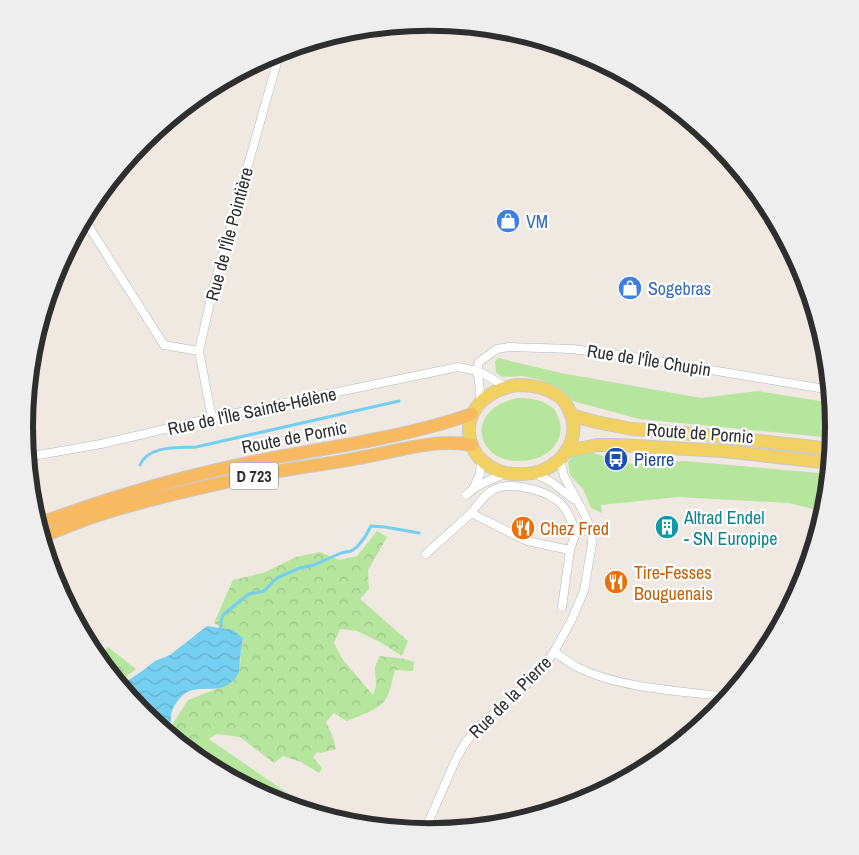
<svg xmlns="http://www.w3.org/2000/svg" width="859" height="855" font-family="'Archivo Narrow',sans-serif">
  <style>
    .grass { fill: #b6e59e }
    .forest { fill: url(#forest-crowns) }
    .water { fill: url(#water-waves) }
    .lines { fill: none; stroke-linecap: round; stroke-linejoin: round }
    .stream { stroke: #75cff0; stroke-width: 3 }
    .minor-casing { stroke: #b4b7c1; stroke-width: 9 }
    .primary-casing { stroke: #c9c9c9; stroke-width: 14 }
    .trunk-casing { stroke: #c9c9c9; stroke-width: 14 }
    .minor { stroke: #fff; stroke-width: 8 }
    .primary { stroke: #f2d163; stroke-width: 12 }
    .trunk { stroke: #f8ba60; stroke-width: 12 }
    .labels { text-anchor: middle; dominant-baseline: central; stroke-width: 4.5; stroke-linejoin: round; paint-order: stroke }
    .shield { fill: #fff; stroke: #6d6d6d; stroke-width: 1 }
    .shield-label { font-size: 16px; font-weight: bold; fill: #2e2e2e }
    .shop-label { font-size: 18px; fill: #366cbe; stroke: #fff; text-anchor: start }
    .street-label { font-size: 18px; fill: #2e2e2e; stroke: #fff }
    .transit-label { font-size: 18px; fill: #164399; stroke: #fff; text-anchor: start }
    .culture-label { font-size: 18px; fill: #0d838f; stroke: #fff; text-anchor: start }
    .food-label { font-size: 18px; fill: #c56008; stroke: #fff; text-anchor: start }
    .rim { fill: none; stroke: #2e2e2e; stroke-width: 6 }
  </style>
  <defs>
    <pattern id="forest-crowns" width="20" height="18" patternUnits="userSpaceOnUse" patternTransform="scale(1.25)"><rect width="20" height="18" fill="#b6e59e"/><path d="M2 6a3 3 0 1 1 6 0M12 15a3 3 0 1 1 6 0" fill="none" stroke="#9dc588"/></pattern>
    <pattern id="water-waves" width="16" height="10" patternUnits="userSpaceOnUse" patternTransform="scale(1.25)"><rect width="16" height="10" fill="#75cff0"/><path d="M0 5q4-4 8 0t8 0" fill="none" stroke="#66b2ce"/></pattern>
  </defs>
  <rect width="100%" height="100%" fill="#efe9e1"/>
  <!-- grass -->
  <g class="grass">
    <path d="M498,358l63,15 140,25 57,-7 74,12 2,25v10l-195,-19 -66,-18 -12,-12 -20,-9 -19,-4 -20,1 -6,-4 -1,-11z"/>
    <path d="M518,398c13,0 26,2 36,11 3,4 5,9 6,14 4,19 -12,34 -30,37 -53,10 -70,-51 -12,-62z"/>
    <path d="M586,451c15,4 31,10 47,13 17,2 35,-3 52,-3l145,13 -3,33 -2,5 -36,-9 -111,-6 -77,8 1,8 -11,-5 -8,-19 -13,-14 -2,-13c5,-7 9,-9 18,-11z"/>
    <path d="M200,733l93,64 -1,10 -18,-5 -70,-38 -20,-17z"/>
  </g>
  <!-- forest -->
  <g class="forest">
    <path d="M377,531l10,6 -19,33 1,19 -9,10 48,42 -6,15 -22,-14 -23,-11 -17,-2 -6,14 9,17 30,35 3,-9 -1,-19 5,-11c12,2 23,1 34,6l-1,9 -18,-1c-3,11 -5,26 -13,34 -7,6 -27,14 -36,17l-12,-8 -8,9 7,15 3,12 -15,4 -4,-1 -4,5 9,11 -3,5 -18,-11 -18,-6 -9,7 -34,-26 -23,-3 -28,17 -22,-18 21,-33 41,-16 10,-11 4,-33 -29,-17 19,-43 30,-7 33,-16 24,-5 19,8 18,-4z"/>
    <path d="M108,647l28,22 -18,14 -21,-25z"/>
  </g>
  <!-- water -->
  <path class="water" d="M207,626l26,4 10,8 -3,21 -1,14c-3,4 -7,9 -11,12 -14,8 -32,-1 -45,10 -4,4 -9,10 -11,16 -3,10 2,10 -6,21l-23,-18 -23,-28 22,-15 13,-10 15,-6z"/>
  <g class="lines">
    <!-- stream -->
    <g class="stream">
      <path d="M140,465c9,-20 38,-17 56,-18l203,-46"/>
      <path d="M220,632l1,-11 2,-6 18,-15 8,-6 15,-3 13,-13 23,-10 14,-3 27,-12 10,-2 6,-4 8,-10 6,-11 14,1 34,6"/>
    </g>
    <!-- minor casing -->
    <g class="minor-casing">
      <g id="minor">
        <path d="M84,219l80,126 35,6"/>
        <path d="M477,371l2,-9 18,-13 12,-2 63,2 67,9 192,32"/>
        <path d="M477,371c3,11 3,20 3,32"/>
        <path d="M212,418l-13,-67 15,-66 66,-233"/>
        <path d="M27,457l74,-13 111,-26 246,-51 19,4 7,3 22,13"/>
        <path d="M534,473l19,10 20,16"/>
        <path d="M473,489l7,-15 1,-14"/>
        <path d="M466,495c12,-11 26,-16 41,-22"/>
        <path d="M471,513l56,28 43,9"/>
        <path d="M426,554c14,-13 29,-26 43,-39 9,-9 15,-22 28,-27 17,-6 53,3 65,17 7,7 10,18 14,27"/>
        <path d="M562,607l8,-57 6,-18 15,-2"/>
        <path d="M554,652c8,5 15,11 23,15 43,22 106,24 153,30"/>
        <path d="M428,822l15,9"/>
        <path d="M424,832l33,-75 9,-15 11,-14 46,-40 23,-25 8,-11 18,-33 12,-28 8,-47 -1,-14 -6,-15 -21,-39 -4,-17"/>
      </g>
    </g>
    <!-- primary casing -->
    <g class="primary-casing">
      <g id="primary">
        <path d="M517,385c17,0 34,3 46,15 4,5 7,11 9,17 7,27 -13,51 -39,56 -71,13 -92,-75 -16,-88z"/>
        <path d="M571,415l25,7 36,7 74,6 126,14"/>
        <path d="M568,451l29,-6h20l106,6 108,12"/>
      </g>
    </g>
    <!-- trunk casing -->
    <g class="trunk-casing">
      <g id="trunk">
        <path d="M38,524c75,-28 152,-50 230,-65 69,-13 138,-22 204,-45"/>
        <path d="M41,537c18,-7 36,-15 54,-21 56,-18 115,-31 174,-43 29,-6 60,-9 90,-15 36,-6 75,-20 113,-13"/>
      </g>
    </g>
    <!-- minor -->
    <use href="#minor" class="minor"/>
    <!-- primary -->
    <use href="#primary" class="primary"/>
    <!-- trunk -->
    <use href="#trunk" class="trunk"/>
  </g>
  <!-- icons -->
  <defs>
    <g id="shop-disc" transform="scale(1.25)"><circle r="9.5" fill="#3f7fe0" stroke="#fff"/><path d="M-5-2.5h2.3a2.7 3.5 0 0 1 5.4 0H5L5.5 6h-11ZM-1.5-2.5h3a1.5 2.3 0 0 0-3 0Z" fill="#fff"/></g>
    <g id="bus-disc" transform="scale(1.25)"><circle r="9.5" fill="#1a4fb4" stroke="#fff"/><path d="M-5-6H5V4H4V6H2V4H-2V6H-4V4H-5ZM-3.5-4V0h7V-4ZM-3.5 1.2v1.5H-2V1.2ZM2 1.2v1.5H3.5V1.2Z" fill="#fff"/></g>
    <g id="building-disc" transform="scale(1.25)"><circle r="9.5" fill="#0f9aa8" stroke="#fff"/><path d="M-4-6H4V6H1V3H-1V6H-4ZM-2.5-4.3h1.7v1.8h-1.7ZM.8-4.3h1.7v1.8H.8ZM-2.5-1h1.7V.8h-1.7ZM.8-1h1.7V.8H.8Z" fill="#fff"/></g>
    <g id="restaurant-disc" transform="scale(1.25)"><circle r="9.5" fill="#e8710a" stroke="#fff"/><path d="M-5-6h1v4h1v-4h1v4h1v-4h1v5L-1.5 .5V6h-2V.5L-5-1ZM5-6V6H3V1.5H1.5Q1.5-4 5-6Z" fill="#fff"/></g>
  </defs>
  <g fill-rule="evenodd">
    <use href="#shop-disc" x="508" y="221"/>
    <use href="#shop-disc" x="630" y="288"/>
    <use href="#bus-disc" x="616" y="459"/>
    <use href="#building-disc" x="667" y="527"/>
    <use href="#restaurant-disc" x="523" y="528"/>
    <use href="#restaurant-disc" x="616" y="582"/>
  </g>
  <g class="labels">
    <!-- shield labels -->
    <rect class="shield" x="230" y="462.5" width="48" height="27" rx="4"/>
    <g class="shield-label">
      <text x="254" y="476">D 723</text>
    </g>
    <!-- shop labels -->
    <g class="shop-label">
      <text x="526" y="221">VM</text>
      <text x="648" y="288">Sogebras</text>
    </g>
    <!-- street labels -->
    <g class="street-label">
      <text transform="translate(229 234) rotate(-75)">Rue de l'Île Pointière</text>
      <text transform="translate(649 360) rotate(9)">Rue de l'Île Chupin</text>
      <text transform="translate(252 411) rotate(-12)">Rue de l'Île Sainte-Hélène</text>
      <text transform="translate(700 433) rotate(4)">Route de Pornic</text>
      <text transform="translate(294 437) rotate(-11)">Route de Pornic</text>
      <text transform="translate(510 697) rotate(-45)">Rue de la Pierre</text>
    </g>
    <!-- transit labels -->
    <g class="transit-label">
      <text x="634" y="459">Pierre</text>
    </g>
    <!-- culture labels -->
    <g class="culture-label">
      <text x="684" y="517">Altrad Endel<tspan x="684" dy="21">- SN Europipe</tspan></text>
    </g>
    <!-- food labels -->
    <g class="food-label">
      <text x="540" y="528">Chez Fred</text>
      <text x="634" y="572">Tire-Fesses<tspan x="634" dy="21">Bouguenais</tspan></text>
    </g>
  </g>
  <!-- crop -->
  <path d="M0 0H859V855H0ZM33 427a396 396 0 1 1 792 0a396 396 0 1 1-792 0Z" fill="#eee" fill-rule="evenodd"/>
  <path class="rim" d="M33 427a396 396 0 1 1 792 0a396 396 0 1 1-792 0Z"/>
</svg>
